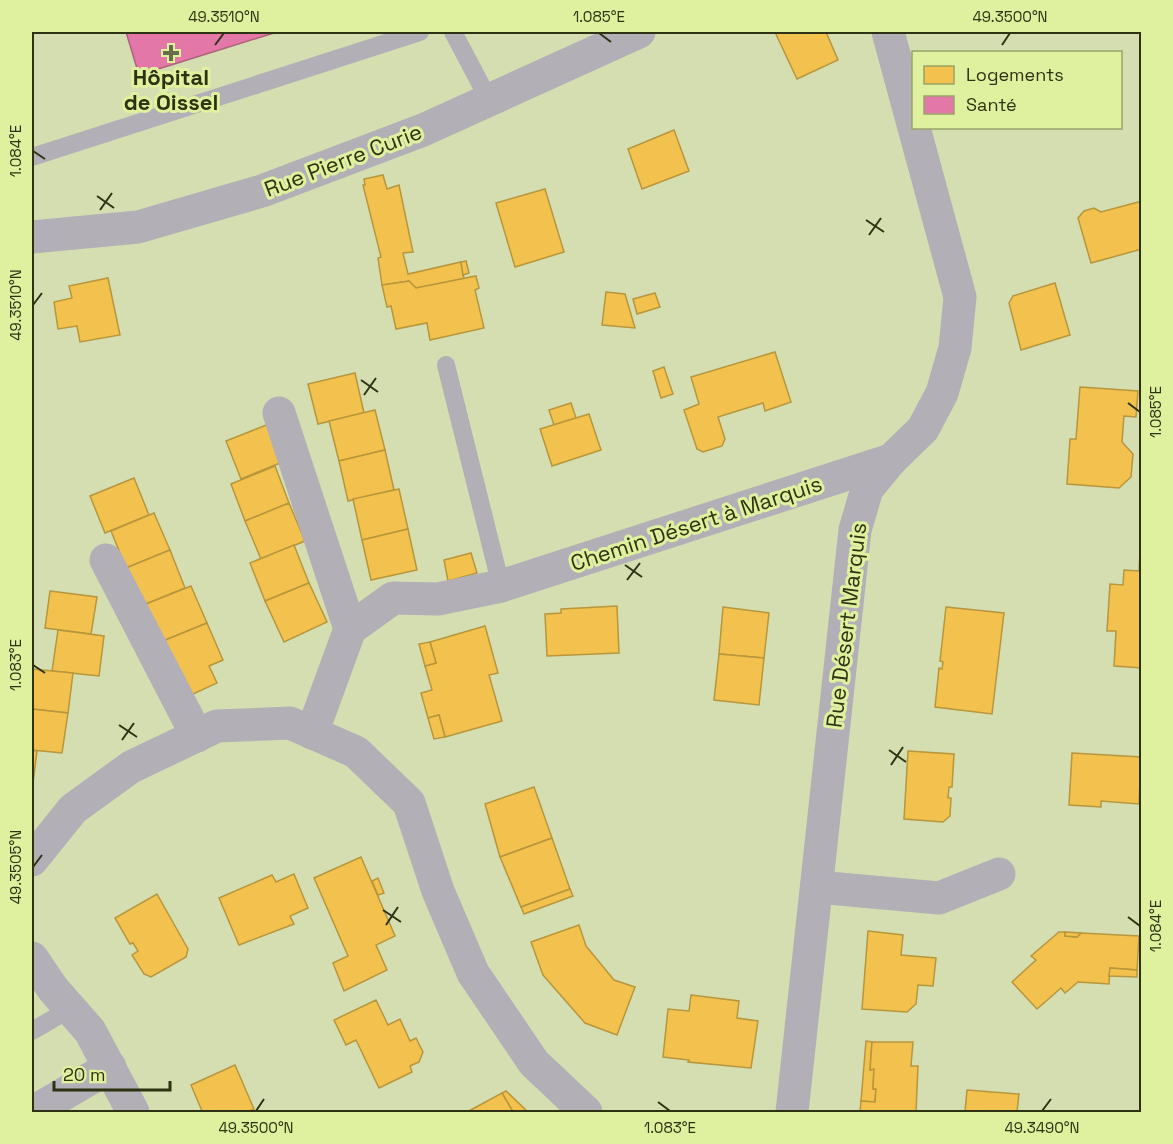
<svg xmlns="http://www.w3.org/2000/svg" width="1173" height="1144" font-family="'Space Grotesk',sans-serif">
  <style>
    .homes { fill: #f2c14e; stroke: #b7963c; stroke-width: 1.5 }
    .health { fill: #e377a8; stroke: #ac637b; stroke-width: 1.5 }
    .lines { fill: none; stroke-linecap: round; stroke-linejoin: round }
    .lane { stroke: #b2afb7; stroke-width: 18 }
    .street { stroke: #b2afb7; stroke-width: 33 }
    .ticks { fill: none; stroke: #2d3312; stroke-width: 2 }
    .poi-dot { fill: #676f4a; stroke: #dff09f; stroke-width: 2 }
    .labels { text-anchor: middle; dominant-baseline: central; stroke-width: 6; stroke-linejoin: round; paint-order: stroke }
    .poi-label { font-size: 22px; font-weight: bold; fill: #2d3312; stroke: #dff09f }
    .street-label { font-size: 22px; fill: #2d3312; stroke: #dff09f }
    .neatline { fill: none; stroke: #2d3312; stroke-width: 2 }
    .ticks-label { font-size: 15px; text-anchor: middle; fill: #2d3312 }
  </style>
  <rect width="100%" height="100%" fill="#d4deb1"/>
  <!-- homes -->
  <g class="homes">
    <path d="M775,32h51l12,28 -41,19z"/>
    <path d="M674,130l15,41 -47,18 -14,-40z"/>
    <path d="M383,175l4,14 12,-4 14,67 -10,1 5,21 53,-12 3,17 -48,9 -7,-7 -27,4 -4,-27 3,-1 -18,-72h2l-1,-6z"/>
    <path d="M545,189l19,63 -49,15 -19,-64z"/>
    <path d="M1142,201v48l-51,14 -13,-45 6,-7 10,-3 7,4z"/>
    <path d="M466,261l3,12 -6,2 -2,-13z"/>
    <path d="M476,276l3,12 -4,2 9,38 -54,12 -3,-17 -31,6 -5,-23 -4,1 -5,-22 27,-4 7,7z"/>
    <path d="M108,278l12,57 -40,7 -3,-16 -19,3 -4,-27 18,-4 -3,-12z"/>
    <path d="M1055,283l15,52 -49,15 -12,-47 4,-7z"/>
    <path d="M606,292l19,2 10,34 -33,-3z"/>
    <path d="M655,293l5,14 -23,7 -4,-15z"/>
    <path d="M775,352l16,50 -26,9 -2,-8 -45,14 7,22 -3,7 -19,6 -6,-3 -13,-39 15,-6 -8,-27z"/>
    <path d="M664,367l9,27 -12,4 -8,-27z"/>
    <path d="M355,373l9,40 -46,11 -10,-40z"/>
    <path d="M1080,387l58,4 -2,26 -12,-1 -2,26 11,12 -2,23 -12,11 -52,-4 3,-45h6z"/>
    <path d="M571,403l5,15 -22,7 -5,-15z"/>
    <path d="M375,410l10,40 -46,11 -10,-40z"/>
    <path d="M589,414l12,36 -49,16 -12,-37z"/>
    <path d="M269,424l16,37 -44,18 -15,-38z"/>
    <path d="M385,450l9,40 -46,11 -9,-40z"/>
    <path d="M275,466l14,37 -44,18 -14,-37z"/>
    <path d="M134,478l15,37 -44,18 -15,-37z"/>
    <path d="M399,489l9,40 -46,11 -9,-41z"/>
    <path d="M289,503l16,38 -44,18 -16,-38z"/>
    <path d="M154,513l16,37 -44,18 -15,-37z"/>
    <path d="M408,529l9,41 -46,10 -9,-40z"/>
    <path d="M1141,532l1,136 -28,-2 2,-35h-9l3,-47 13,1 1,-15 15,1z"/>
    <path d="M294,545l15,38 -44,18 -15,-38z"/>
    <path d="M170,550l15,38 -44,18 -15,-38z"/>
    <path d="M471,553l6,20 -29,8 -4,-21z"/>
    <path d="M309,583l18,39 -43,20 -19,-41z"/>
    <path d="M191,586l16,37 -44,18 -17,-37z"/>
    <path d="M50,591l47,6 -6,37 -46,-6z"/>
    <path d="M617,606l2,47 -72,3 -2,-42 16,-1v-4z"/>
    <path d="M723,607l46,6 -5,45 -45,-4z"/>
    <path d="M946,607l58,6 -12,101 -57,-7 4,-39 3,1 1,-7 -3,-1z"/>
    <path d="M207,623l16,37 -14,6 8,17 -26,12 -28,-54z"/>
    <path d="M485,626l13,47 -9,2 13,46 -57,16 -6,-22 -11,3 -7,-25 11,-3 -7,-24 11,-3 -6,-21z"/>
    <path d="M58,630l46,6 -5,40 -47,-5z"/>
    <path d="M430,642l6,21 -11,3 -6,-22z"/>
    <path d="M719,654l45,4 -5,47 -45,-5z"/>
    <path d="M32,669l41,4 -5,40 -36,-4z"/>
    <path d="M32,709l36,4 -6,40 -30,-3z"/>
    <path d="M439,715l6,22 -11,2 -6,-21z"/>
    <path d="M32,750l5,1 -5,40z"/>
    <path d="M908,751l46,3 -2,33h-3l-1,11h3l-1,18 -7,6 -39,-3z"/>
    <path d="M1072,753l69,4 -2,47 -38,-3v6l-32,-2z"/>
    <path d="M534,787l18,51 -52,19 -15,-53z"/>
    <path d="M552,838l18,51 -49,18 -21,-50z"/>
    <path d="M361,857l34,79 -19,9 11,25 -43,21 -11,-28 15,-7 -34,-78z"/>
    <path d="M294,874l14,34 -18,8 4,8 -55,21 -20,-47 53,-23 4,7z"/>
    <path d="M378,878l6,15 -6,2 -6,-14z"/>
    <path d="M570,889l3,7 -49,18 -3,-7z"/>
    <path d="M157,894l31,55 -2,8 -35,20 -7,-3 -12,-19 6,-4 -5,-8 -3,1 -15,-26z"/>
    <path d="M579,925l7,21 28,34 21,7 -18,48 -32,-12 -42,-48 -12,-33z"/>
    <path d="M868,931l35,4 -2,20 35,3 -3,28 -15,-1 -2,19 -9,8 -45,-3z"/>
    <path d="M1059,932h6v4l12,1 4,-4 58,3 -2,34 -27,-2 -1,16 -31,-2 -13,11 -4,-5 -24,21 -25,-27 24,-22 -5,-4z"/>
    <path d="M1065,932l16,1 -4,4 -12,-1z"/>
    <path d="M1110,968l27,2v7l-28,-1z"/>
    <path d="M691,995l48,6 -2,17 21,3 -7,47 -63,-6 1,-2 -26,-3 5,-48 21,2z"/>
    <path d="M376,1000l12,25 12,-6 10,22 6,-3 7,14 -4,10 -9,4 2,6 -33,16 -23,-48 -10,5 -12,-25z"/>
    <path d="M866,1041l6,1 -2,28 4,-1 -1,20h3l-1,13 -14,-1z"/>
    <path d="M872,1042h41l-2,24h7l-2,46h-56l1,-11 14,1 1,-13h-3l1,-20 -4,1z"/>
    <path d="M235,1065l19,44 -7,3h-49l4,-1 -11,-26z"/>
    <path d="M967,1090l52,4 -2,18h-52z"/>
    <path d="M506,1091l22,21h-15l-11,-19z"/>
    <path d="M502,1093l11,19h-46z"/>
  </g>
  <!-- health -->
  <path class="health" d="M126,32h151l-138,43z"/>
  <g class="lines">
    <!-- lane -->
    <g class="lane">
      <path d="M453,32l36,68"/>
      <path d="M32,157l388,-125"/>
      <path d="M446,365l55,221"/>
      <path d="M32,1031l38,-22"/>
    </g>
    <!-- street -->
    <g class="street">
      <path d="M32,237l106,-10 124,-36 161,-61 216,-98"/>
      <path d="M279,413l71,216 -38,104"/>
      <path d="M106,560l91,176"/>
      <path d="M350,629l43,-31 45,1 63,-13 390,-126"/>
      <path d="M32,860l41,-51 58,-42 86,-41 73,-3 66,29 53,51 29,88 35,82 61,90 52,49"/>
      <path d="M817,887l122,11 60,-24"/>
      <path d="M32,958l21,31 37,42 43,81"/>
      <path d="M33,1112l77,-45"/>
      <path d="M792,1112l63,-582 12,-41 24,-29 32,-31 19,-36 13,-45 5,-51 -72,-265"/>
    </g>
  </g>
  <!-- ticks -->
  <path class="ticks" d="M599,33l12,9M215,45l9,-12M1002,45l8,-12M33,151l12,8M97,196l17,12M100,210l12,-17M866,220l18,12M869,235l12,-17M33,305l9,-12M361,380l17,12M364,395l12,-17M1128,403l12,9M625,565l17,12M627,580l13,-17M33,665l12,8M119,725l18,12M122,740l12,-17M889,750l17,12M891,765l12,-18M33,867l9,-12M383,910l18,12M1128,917l12,9M386,925l12,-18M658,1102l12,9M256,1111l8,-12M1042,1111l9,-12"/>
  <!-- markers -->
  <path class="poi-dot" d="M168 44h6v6h6v6h-6v6h-6v-6h-6v-6h6z"/>
  <g class="labels">
    <!-- poi labels -->
    <g class="poi-label">
      <text x="171" y="77">Hôpital<tspan x="171" dy="25">de Oissel</tspan></text>
    </g>
    <!-- street labels -->
    <g class="street-label">
      <text transform="translate(343 160) rotate(-21)">Rue Pierre Curie</text>
      <text transform="translate(696 523) rotate(-18)">Chemin Désert à Marquis</text>
      <text transform="translate(846 625) rotate(-83)">Rue Désert Marquis</text>
    </g>
  </g>
  <!-- border -->
  <rect width="1173" height="1144" fill="none" stroke="#dff09f" stroke-width="66"/>
  <!-- legend -->
  <rect x="912" y="51" width="210" height="78" fill="#dff09f" stroke="#98a467" stroke-width="1.5"/>
  <rect x="924" y="66" width="30" height="18" fill="#f2c14e" stroke="#98a467" stroke-width="1.5"/>
  <text x="966" y="81" font-size="18" fill="#2d3312">Logements</text>
  <rect x="924" y="96" width="30" height="18" fill="#e377a8" stroke="#98a467" stroke-width="1.5"/>
  <text x="966" y="111" font-size="18" fill="#2d3312">Santé</text>
  <!-- scale -->
  <path d="M54 1081v9h116v-9" fill="none" stroke="#2d3312" stroke-width="3"/>
  <text x="63" y="1081" font-size="18" fill="#2d3312" stroke="#dff09f" stroke-width="4.5" paint-order="stroke">20 m</text>
  <rect x="33" y="33" width="1107" height="1078" class="neatline"/>
  <g class="ticks-label">
    <text x="224" y="22">49.3510°N</text>
    <text x="599" y="22">1.085°E</text>
    <text x="1010" y="22">49.3500°N</text>
    <text transform="translate(16 151) rotate(-90)" y="5">1.084°E</text>
    <text transform="translate(16 305) rotate(-90)" y="5">49.3510°N</text>
    <text transform="translate(1156 412) rotate(-90)" y="5">1.085°E</text>
    <text transform="translate(16 665) rotate(-90)" y="5">1.083°E</text>
    <text transform="translate(16 867) rotate(-90)" y="5">49.3505°N</text>
    <text transform="translate(1156 926) rotate(-90)" y="5">1.084°E</text>
    <text x="256" y="1133">49.3500°N</text>
    <text x="670" y="1133">1.083°E</text>
    <text x="1042" y="1133">49.3490°N</text>
  </g>
</svg>
